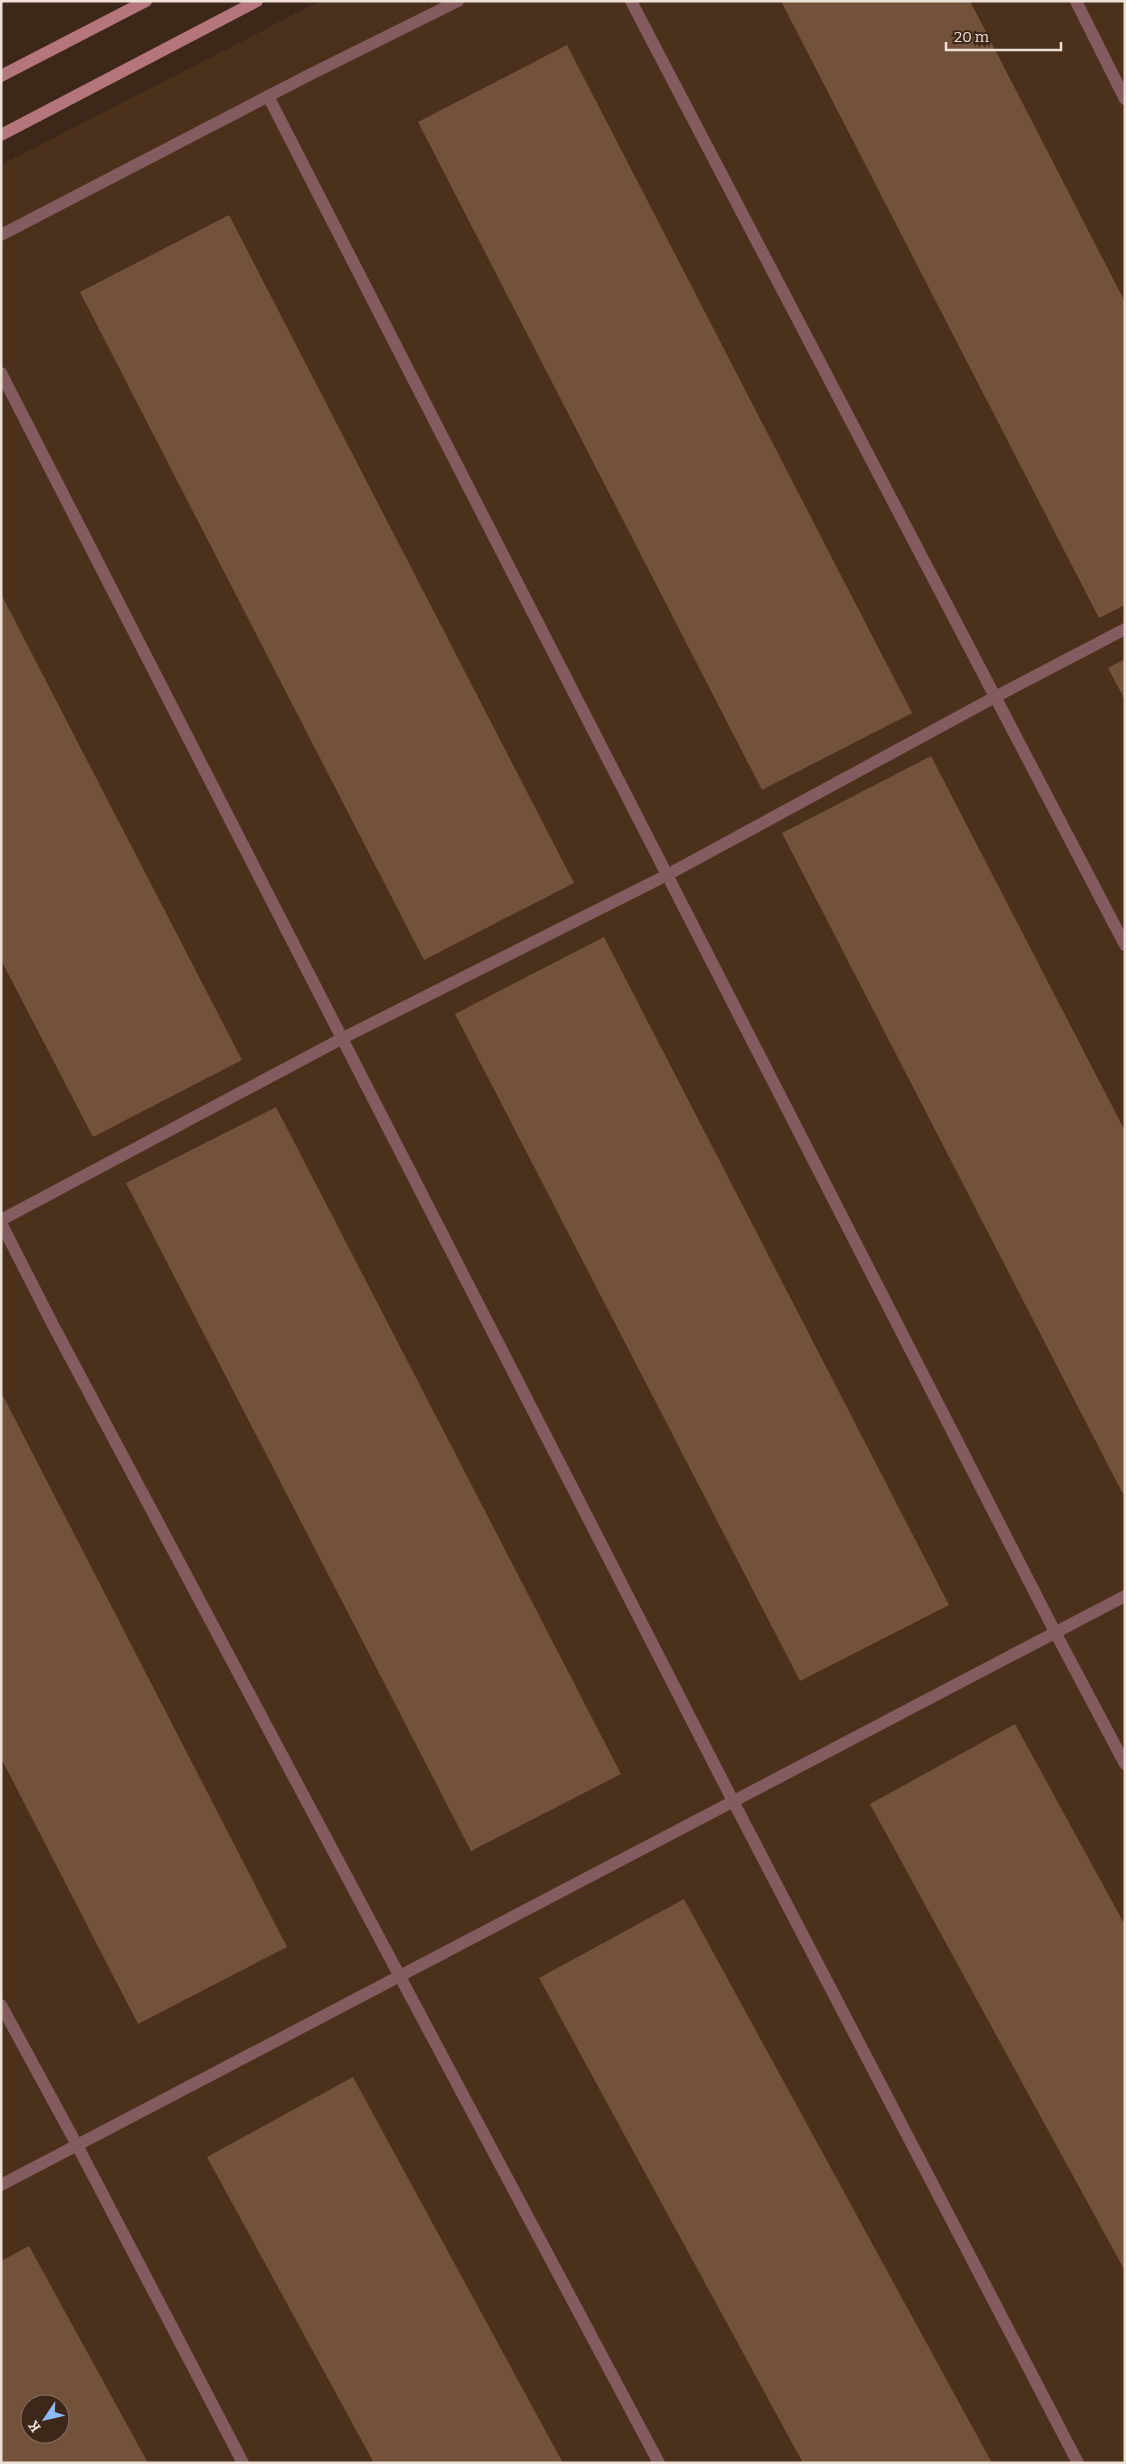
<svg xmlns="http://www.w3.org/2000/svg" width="1126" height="2464" font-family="Bitter,serif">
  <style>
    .built { fill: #4b301c; fill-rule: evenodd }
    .building { fill: #73523b; fill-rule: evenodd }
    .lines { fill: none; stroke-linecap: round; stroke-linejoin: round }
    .lane { stroke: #845c5f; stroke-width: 12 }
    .secondary { stroke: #b4767b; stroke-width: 12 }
  </style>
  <rect width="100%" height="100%" fill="#3d2718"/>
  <!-- built -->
  <path class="built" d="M320,1h805v2462h-1124v-2298zM30,2404h30v30h-30z"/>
  <!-- building -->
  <g class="building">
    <path d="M781,1h189l155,301v303l-26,13z"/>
    <path d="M567,45l345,668 -150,77 -344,-668z"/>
    <path d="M229,215l345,668 -150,77 -344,-668z"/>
    <path d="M1,594l241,466 -149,77 -92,-177z"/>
    <path d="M1125,659v41l-17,-32z"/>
    <path d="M931,756l194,375v367l-343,-665z"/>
    <path d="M604,937l345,668 -149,76 -345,-667z"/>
    <path d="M276,1107l345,667 -150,77 -345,-668z"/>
    <path d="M1,1392l286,555 -149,77 -137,-266z"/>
    <path d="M1015,1724l110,201v346l-255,-467z"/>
    <path d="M684,1899l308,564h-189l-264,-485z"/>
    <path d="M353,2077l210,386h-189l-167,-306z"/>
    <path d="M29,2246l119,217h-147v-202zM30,2404h30v30h-30z"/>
  </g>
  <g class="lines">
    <!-- lane -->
    <g class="lane">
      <path d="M631,1l494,944"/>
      <path d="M1076,1l49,98"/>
      <path d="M268,96l787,1536 70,132"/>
      <path d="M1,235l308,-160 149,-74"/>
      <path d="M1,373l732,1428 345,662"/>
      <path d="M1,1220l342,-182 324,-163 328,-178 130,-68"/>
      <path d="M1,1223l52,102 606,1138"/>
      <path d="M1,2005l76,140 166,318"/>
      <path d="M1,2185l1124,-589"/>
    </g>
    <!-- secondary -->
    <g class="secondary">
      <path d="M1,76l145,-75"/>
      <path d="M1,135l256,-134"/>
    </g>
  </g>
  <!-- border -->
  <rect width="1126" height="2464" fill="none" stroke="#efe0d7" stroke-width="5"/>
  <!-- north arrow -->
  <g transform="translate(45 2419) rotate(235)"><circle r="24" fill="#3d2718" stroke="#847164"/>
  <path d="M0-4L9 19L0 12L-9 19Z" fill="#8db9fc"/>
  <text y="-8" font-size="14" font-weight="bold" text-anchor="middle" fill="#efe0d7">K</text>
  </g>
  <!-- scale -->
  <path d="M946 42v8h115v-8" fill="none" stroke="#efe0d7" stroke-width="2.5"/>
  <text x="954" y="42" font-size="15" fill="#efe0d7" stroke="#3d2718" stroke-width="4" paint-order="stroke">20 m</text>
</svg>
